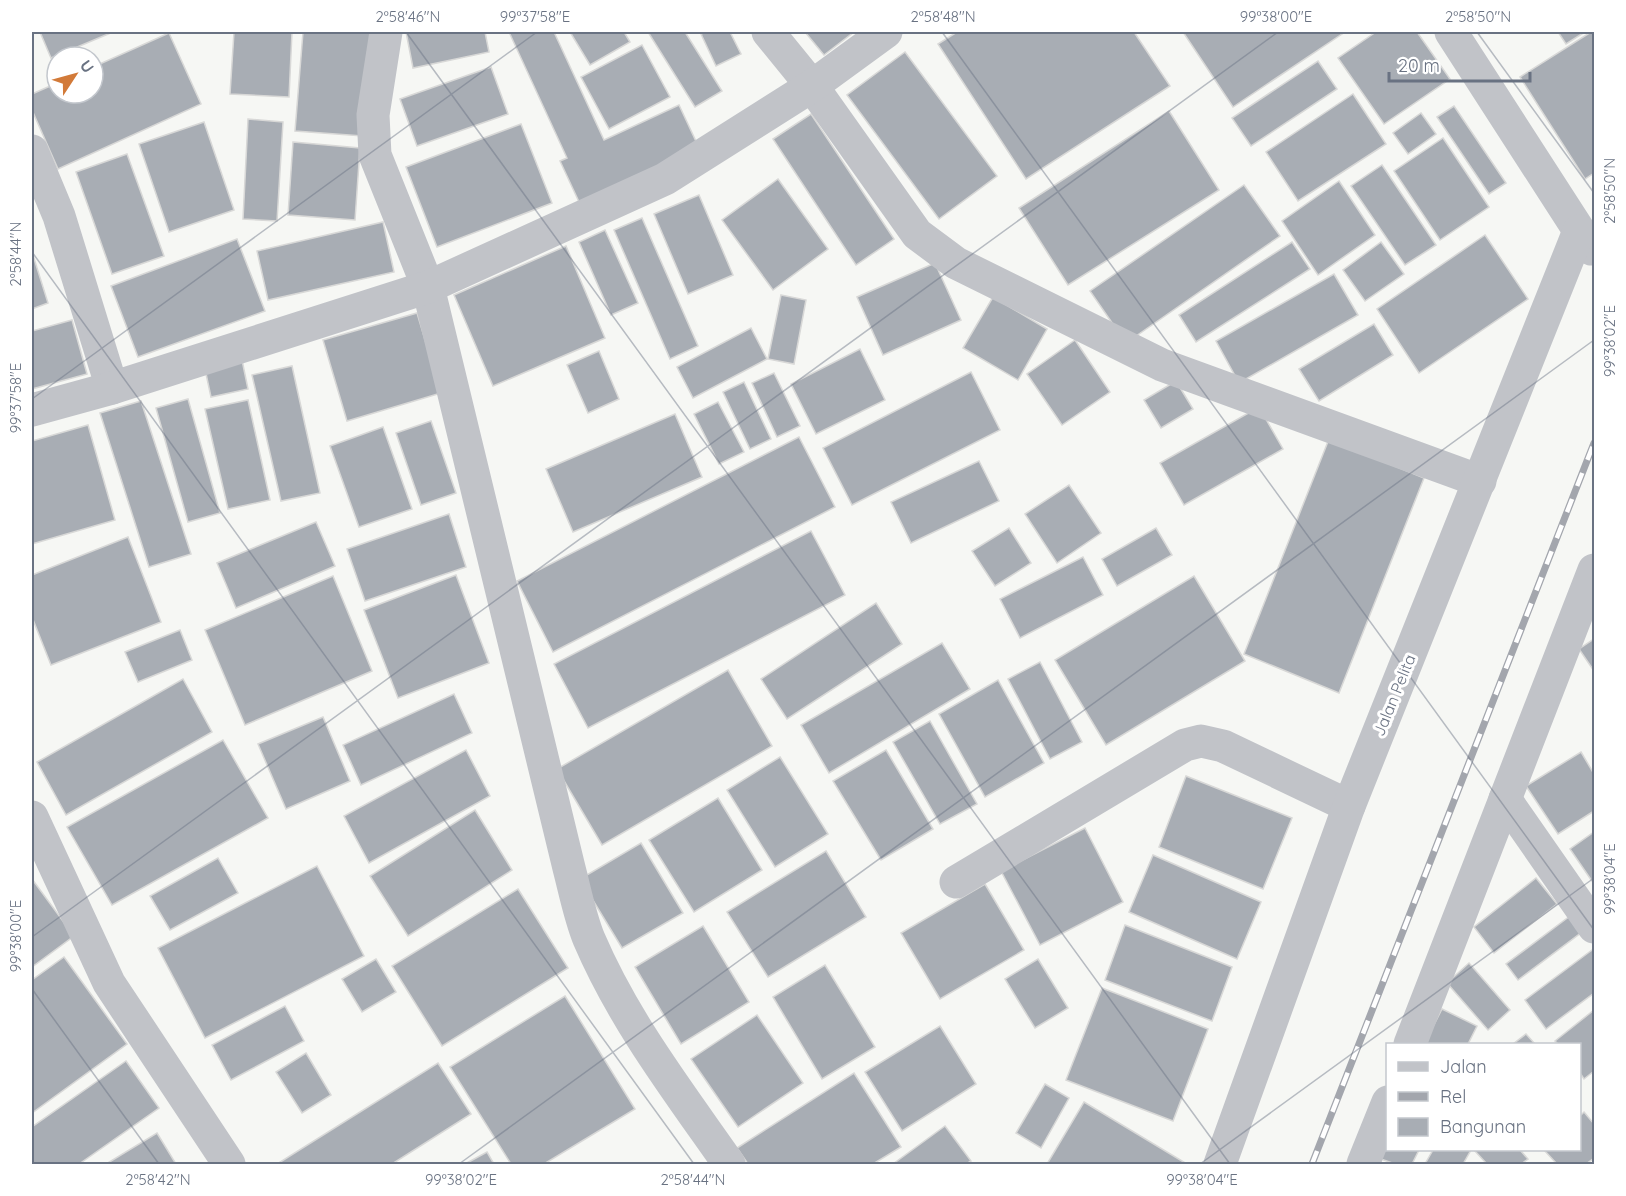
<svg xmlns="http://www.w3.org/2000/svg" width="1626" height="1196" font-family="Quicksand,sans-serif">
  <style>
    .building { fill: #a8adb4; stroke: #d8d8d7; stroke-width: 1.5 }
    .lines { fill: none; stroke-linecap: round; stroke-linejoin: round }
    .minor { stroke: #c1c3c8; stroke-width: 33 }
    .rail-casing { stroke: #a3a6ad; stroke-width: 7 }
    .rail { stroke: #fff; stroke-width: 4.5; stroke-dasharray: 14; stroke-linecap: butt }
    .ticks { fill: none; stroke: #697282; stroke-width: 1.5; stroke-opacity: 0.45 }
    .labels { text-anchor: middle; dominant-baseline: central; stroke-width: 6; stroke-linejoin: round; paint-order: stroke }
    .street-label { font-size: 16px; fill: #697282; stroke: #fff }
    .neatline { fill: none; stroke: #697282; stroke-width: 2 }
    .ticks-label { font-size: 15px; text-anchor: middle; fill: #697282 }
  </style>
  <rect width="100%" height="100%" fill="#f6f7f4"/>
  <!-- building -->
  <g class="building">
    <path d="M40,32h73l-62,26z"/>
    <path d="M234,32h58l-3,65 -59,-3z"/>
    <path d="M303,32h68l-8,104 -68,-5z"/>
    <path d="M406,32h79l4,20 -76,16z"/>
    <path d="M509,32h45l50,108 75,-35 21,45 -120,54 -20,-43 7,-3z"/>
    <path d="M570,32h54l6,10 -40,23z"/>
    <path d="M648,32h37l37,59 -27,16z"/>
    <path d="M707,32h23l11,22 -25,12 -15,-32z"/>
    <path d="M805,32h49l-30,23z"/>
    <path d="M957,32h177l36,54 -144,93 -88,-135z"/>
    <path d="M1183,32h162l-112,75z"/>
    <path d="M1376,32h41l33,47 -66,45 -46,-66z"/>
    <path d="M1558,32h27l-19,12z"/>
    <path d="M1591,32h3v141l-9,6 -65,-102z"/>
    <path d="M169,33l32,71 -143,65 -26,-59v-16l25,-11v10h36v-26z"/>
    <path d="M642,45l28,52 -61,32 -28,-52z"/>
    <path d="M905,52l92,124 -58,43 -92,-124z"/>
    <path d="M1318,61l19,28 -86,57 -19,-28z"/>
    <path d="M491,67l17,47 -91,32 -17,-47z"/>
    <path d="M1353,94l33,50 -88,57 -32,-49z"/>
    <path d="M1454,106l52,77 -17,11 -52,-77z"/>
    <path d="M1169,111l50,79 -151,95 -49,-77z"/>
    <path d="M1421,113l15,21 -28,20 -15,-21z"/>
    <path d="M811,114l83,125 -38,26 -83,-126z"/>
    <path d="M248,119l35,3 -6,99 -34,-2z"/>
    <path d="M204,122l30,88 -65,22 -30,-88z"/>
    <path d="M521,124l31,79 -115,44 -31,-80z"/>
    <path d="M1443,138l46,69 -49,33 -46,-69z"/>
    <path d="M293,142l67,6 -5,72 -67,-5z"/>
    <path d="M127,154l37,102 -52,18 -36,-102z"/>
    <path d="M1382,165l54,80 -31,20 -54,-79z"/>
    <path d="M778,179l50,70 -55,41 -51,-70z"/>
    <path d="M1339,181l36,54 -57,40 -36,-54z"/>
    <path d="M1244,185l36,51 -154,107 -36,-52z"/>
    <path d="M699,195l34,80 -45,19 -34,-80z"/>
    <path d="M642,218l56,128 -28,13 -56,-129z"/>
    <path d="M383,222l11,50 -126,28 -11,-49z"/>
    <path d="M605,230l33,73 -27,12 -32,-73z"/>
    <path d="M1485,235l43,64 -109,74 -42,-64z"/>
    <path d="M237,239l28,72 -127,46 -27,-71z"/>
    <path d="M1292,242l18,27 -114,73 -17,-27z"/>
    <path d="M1381,242l23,32 -39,27 -22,-31z"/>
    <path d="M566,246l39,92 -112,48 -39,-91z"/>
    <path d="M32,252l16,51 -16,6z"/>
    <path d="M935,263l26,57 -78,35 -26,-58z"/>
    <path d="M1334,274l24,41 -119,68 -23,-42z"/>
    <path d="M781,295l25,5 -12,64 -26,-5z"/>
    <path d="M993,297l54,32 -29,51 -55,-32z"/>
    <path d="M417,313l24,80 -94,28 -24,-81z"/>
    <path d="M72,320l15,54 -55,15v-58z"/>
    <path d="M1374,324l19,31 -74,46 -20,-32z"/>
    <path d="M751,328l16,31 -74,39 -16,-31z"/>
    <path d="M1075,340l35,52 -48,33 -35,-51z"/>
    <path d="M860,349l25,51 -69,34 -25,-50z"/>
    <path d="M599,351l20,48 -31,14 -21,-48z"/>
    <path d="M242,360l6,29 -37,8 -6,-28z"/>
    <path d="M292,366l28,127 -39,8 -29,-126z"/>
    <path d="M971,372l29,58 -148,75 -29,-57z"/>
    <path d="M774,373l26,53 -23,11 -25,-54z"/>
    <path d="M1176,381l17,28 -32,19 -17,-28z"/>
    <path d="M744,382l27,57 -21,10 -27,-57z"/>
    <path d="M188,399l32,114 -32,9 -32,-114z"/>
    <path d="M248,400l22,100 -42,9 -23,-100z"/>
    <path d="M141,401l50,153 -42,13 -49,-154z"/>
    <path d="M718,402l26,50 -25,12 -25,-50z"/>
    <path d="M1259,407l24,42 -99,56 -24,-42z"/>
    <path d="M675,414l27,63 -129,55 -27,-63z"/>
    <path d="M431,421l25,72 -35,12 -25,-72z"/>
    <path d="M88,425l27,95 -83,24v-103z"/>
    <path d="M383,427l29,82 -53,18 -29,-81z"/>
    <path d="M799,437l36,70 -282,145 -36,-71z"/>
    <path d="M1329,439l95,39 -85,215 -95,-39z"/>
    <path d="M979,461l20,40 -88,42 -20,-41z"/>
    <path d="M1069,485l32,48 -44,30 -32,-49z"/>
    <path d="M449,514l17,53 -101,34 -18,-52z"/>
    <path d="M316,522l19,44 -99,42 -19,-45z"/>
    <path d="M1009,528l22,35 -36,23 -23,-35z"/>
    <path d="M1156,528l16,27 -55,31 -15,-27z"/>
    <path d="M811,531l34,64 -257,133 -34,-64z"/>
    <path d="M128,537l33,85 -110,43 -19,-48v-42z"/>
    <path d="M1083,557l20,38 -83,43 -20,-39z"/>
    <path d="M456,575l33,88 -91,35 -34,-88z"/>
    <path d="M333,576l39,95 -127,54 -40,-95z"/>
    <path d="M1194,576l51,85 -139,84 -51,-85z"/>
    <path d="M876,603l26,41 -115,75 -26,-40z"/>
    <path d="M180,630l12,30 -54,22 -13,-30z"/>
    <path d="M1594,639v32l-15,-22z"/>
    <path d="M942,643l28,46 -141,84 -28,-48z"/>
    <path d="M1040,662l42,80 -32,17 -42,-80z"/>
    <path d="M728,670l44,76 -170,99 -45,-76z"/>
    <path d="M183,679l29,53 -146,83 -29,-53z"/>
    <path d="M998,680l46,83 -59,34 -46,-83z"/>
    <path d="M454,694l18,39 -111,52 -18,-40z"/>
    <path d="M323,717l27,64 -64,28 -28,-65z"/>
    <path d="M930,721l47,83 -37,20 -47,-82z"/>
    <path d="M223,740l45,78 -156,87 -45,-78z"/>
    <path d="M466,750l24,46 -121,67 -25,-47z"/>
    <path d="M886,750l47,79 -52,31 -48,-79z"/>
    <path d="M1581,752l13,22v37l-36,23 -32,-48z"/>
    <path d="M780,757l48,77 -53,33 -48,-77z"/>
    <path d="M1186,776l106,42 -29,71 -104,-42z"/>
    <path d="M718,798l44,72 -68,42 -45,-72z"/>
    <path d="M475,810l37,60 -104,66 -38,-60z"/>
    <path d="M1085,828l38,74 -83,43 -39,-74z"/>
    <path d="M1594,832v52l-24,-35z"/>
    <path d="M641,843l42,70 -61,35 -42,-69z"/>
    <path d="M826,851l40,66 -98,60 -41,-65z"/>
    <path d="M1153,855l108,47 -24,57 -108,-47z"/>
    <path d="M218,858l20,35 -68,37 -20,-34z"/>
    <path d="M317,866l47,90 -159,82 -47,-90z"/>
    <path d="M1536,878l21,26 -63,49 -20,-26z"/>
    <path d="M32,879l42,57 -42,31z"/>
    <path d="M985,884l39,66 -84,49 -39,-66z"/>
    <path d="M518,889l50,79 -126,78 -50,-80z"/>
    <path d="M1570,916l12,16 -64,48 -12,-16z"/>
    <path d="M1125,925l107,42 -20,54 -107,-41z"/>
    <path d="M703,926l46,76 -68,42 -46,-77z"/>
    <path d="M1592,950l2,3v40l-48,36 -21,-29z"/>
    <path d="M64,957l63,87 -95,69v-133z"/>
    <path d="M376,959l20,33 -34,20 -20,-33z"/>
    <path d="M1038,959l30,49 -33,20 -30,-49z"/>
    <path d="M1469,963l41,47 -22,20 -41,-47z"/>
    <path d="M825,965l50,82 -53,32 -49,-82z"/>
    <path d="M1102,988l106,41 -35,92 -107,-41z"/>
    <path d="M565,996l70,113 -91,55h-33l-61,-97z"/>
    <path d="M285,1006l19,35 -73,39 -19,-35z"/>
    <path d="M1442,1009l35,17 -9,18h-44z"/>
    <path d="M1594,1010v61l-10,8 -4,-6v-29h-22l-3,-3z"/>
    <path d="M757,1015l46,68 -65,44 -47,-68z"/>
    <path d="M940,1026l36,58 -74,47 -37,-59z"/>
    <path d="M1526,1034l9,10h-22z"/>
    <path d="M306,1053l25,42 -29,18 -26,-41z"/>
    <path d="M126,1061l33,47 -80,56h-47v-37z"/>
    <path d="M438,1063l33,51 -79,50h-115z"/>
    <path d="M854,1073l47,74 -28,17h-125l-11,-16z"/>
    <path d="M1045,1084l24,14 -28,50 -25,-15z"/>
    <path d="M1084,1102l103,62h-140z"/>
    <path d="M1584,1112l10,12v34l-8,6h-29l-13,-14h36v-34z"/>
    <path d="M945,1126l26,35 -5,3h-73z"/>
    <path d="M157,1133l19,31h-70z"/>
    <path d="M1388,1143v7h31l-7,14h-17l-14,-5z"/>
    <path d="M1433,1150h38l-8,14h-38z"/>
    <path d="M1474,1150h46l8,9 -7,5h-34z"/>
    <path d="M487,1152l7,12h-29z"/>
  </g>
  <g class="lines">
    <!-- minor -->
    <g class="minor">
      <path d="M386,32l-13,83 2,40 53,132 141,581c6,23 11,49 20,71 35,82 89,152 140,225"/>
      <path d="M768,32l44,54 105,148 39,29 206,102 318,116"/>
      <path d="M1451,32l140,217"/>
      <path d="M32,151l27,65 53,172"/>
      <path d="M32,410l80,-22 316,-101 237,-108 147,-93 74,-54"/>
      <path d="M1505,799l89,128"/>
      <path d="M32,817l77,166 120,181"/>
      <path d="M956,882l229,-137 16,-4 22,5 126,60"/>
      <path d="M1410,1044l184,-474"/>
      <path d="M1220,1164l129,-358 230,-575"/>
      <path d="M1363,1164l25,-62"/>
    </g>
    <!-- rail casing -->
    <g class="rail-casing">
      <path id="rail" d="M1312,1164l282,-721"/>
    </g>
    <!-- rail -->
    <use href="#rail" class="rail"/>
  </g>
  <!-- ticks -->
  <path class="ticks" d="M406,32l824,1132M942,32l652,898M1477,32l117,161M32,252l662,912M32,399l505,-367M32,937l1246,-905M32,989l127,175M459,1164l1135,-824M1200,1164l394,-286"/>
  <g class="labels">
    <!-- street labels -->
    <g class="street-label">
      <text transform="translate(1394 695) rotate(-68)">Jalan Pelita</text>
    </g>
  </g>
  <!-- border -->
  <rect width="1626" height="1196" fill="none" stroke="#ffffff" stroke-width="66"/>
  <!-- legend -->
  <rect x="1386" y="1043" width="195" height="108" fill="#ffffff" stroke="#c3c7cd" stroke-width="1.5"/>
  <rect x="1398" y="1062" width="30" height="9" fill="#c1c3c8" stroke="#c3c7cd" stroke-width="1.5"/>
  <text x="1440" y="1073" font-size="18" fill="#697282">Jalan</text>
  <rect x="1398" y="1092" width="30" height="9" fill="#a3a6ad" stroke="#c3c7cd" stroke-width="1.5"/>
  <text x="1440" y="1103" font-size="18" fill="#697282">Rel</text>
  <rect x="1398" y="1118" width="30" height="18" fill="#a8adb4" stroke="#c3c7cd" stroke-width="1.5"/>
  <text x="1440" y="1133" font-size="18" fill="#697282">Bangunan</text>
  <!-- north arrow -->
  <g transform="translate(75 75) rotate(54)"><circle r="28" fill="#ffffff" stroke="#c3c7cd" stroke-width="1.5"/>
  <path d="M0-4.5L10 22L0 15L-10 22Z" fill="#d27a39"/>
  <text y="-9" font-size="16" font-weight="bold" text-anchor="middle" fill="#697282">U</text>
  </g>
  <!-- scale -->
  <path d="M1389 72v9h141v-9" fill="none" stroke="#697282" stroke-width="3"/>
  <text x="1398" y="72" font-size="18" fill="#697282" stroke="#ffffff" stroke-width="4.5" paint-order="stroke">20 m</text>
  <rect x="33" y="33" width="1560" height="1130" class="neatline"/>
  <g class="ticks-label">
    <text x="408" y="22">2°58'46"N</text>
    <text x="535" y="22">99°37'58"E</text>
    <text x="943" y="22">2°58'48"N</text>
    <text x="1276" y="22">99°38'00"E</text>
    <text x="1478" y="22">2°58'50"N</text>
    <text transform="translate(1610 191) rotate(-90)" y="5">2°58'50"N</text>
    <text transform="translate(16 254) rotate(-90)" y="5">2°58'44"N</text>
    <text transform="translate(1610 341) rotate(-90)" y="5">99°38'02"E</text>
    <text transform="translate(16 398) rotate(-90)" y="5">99°37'58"E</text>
    <text transform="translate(1610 879) rotate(-90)" y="5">99°38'04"E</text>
    <text transform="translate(16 936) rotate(-90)" y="5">99°38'00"E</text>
    <text x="158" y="1185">2°58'42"N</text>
    <text x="461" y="1185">99°38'02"E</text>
    <text x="693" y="1185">2°58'44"N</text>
    <text x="1202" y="1185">99°38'04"E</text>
  </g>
</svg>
